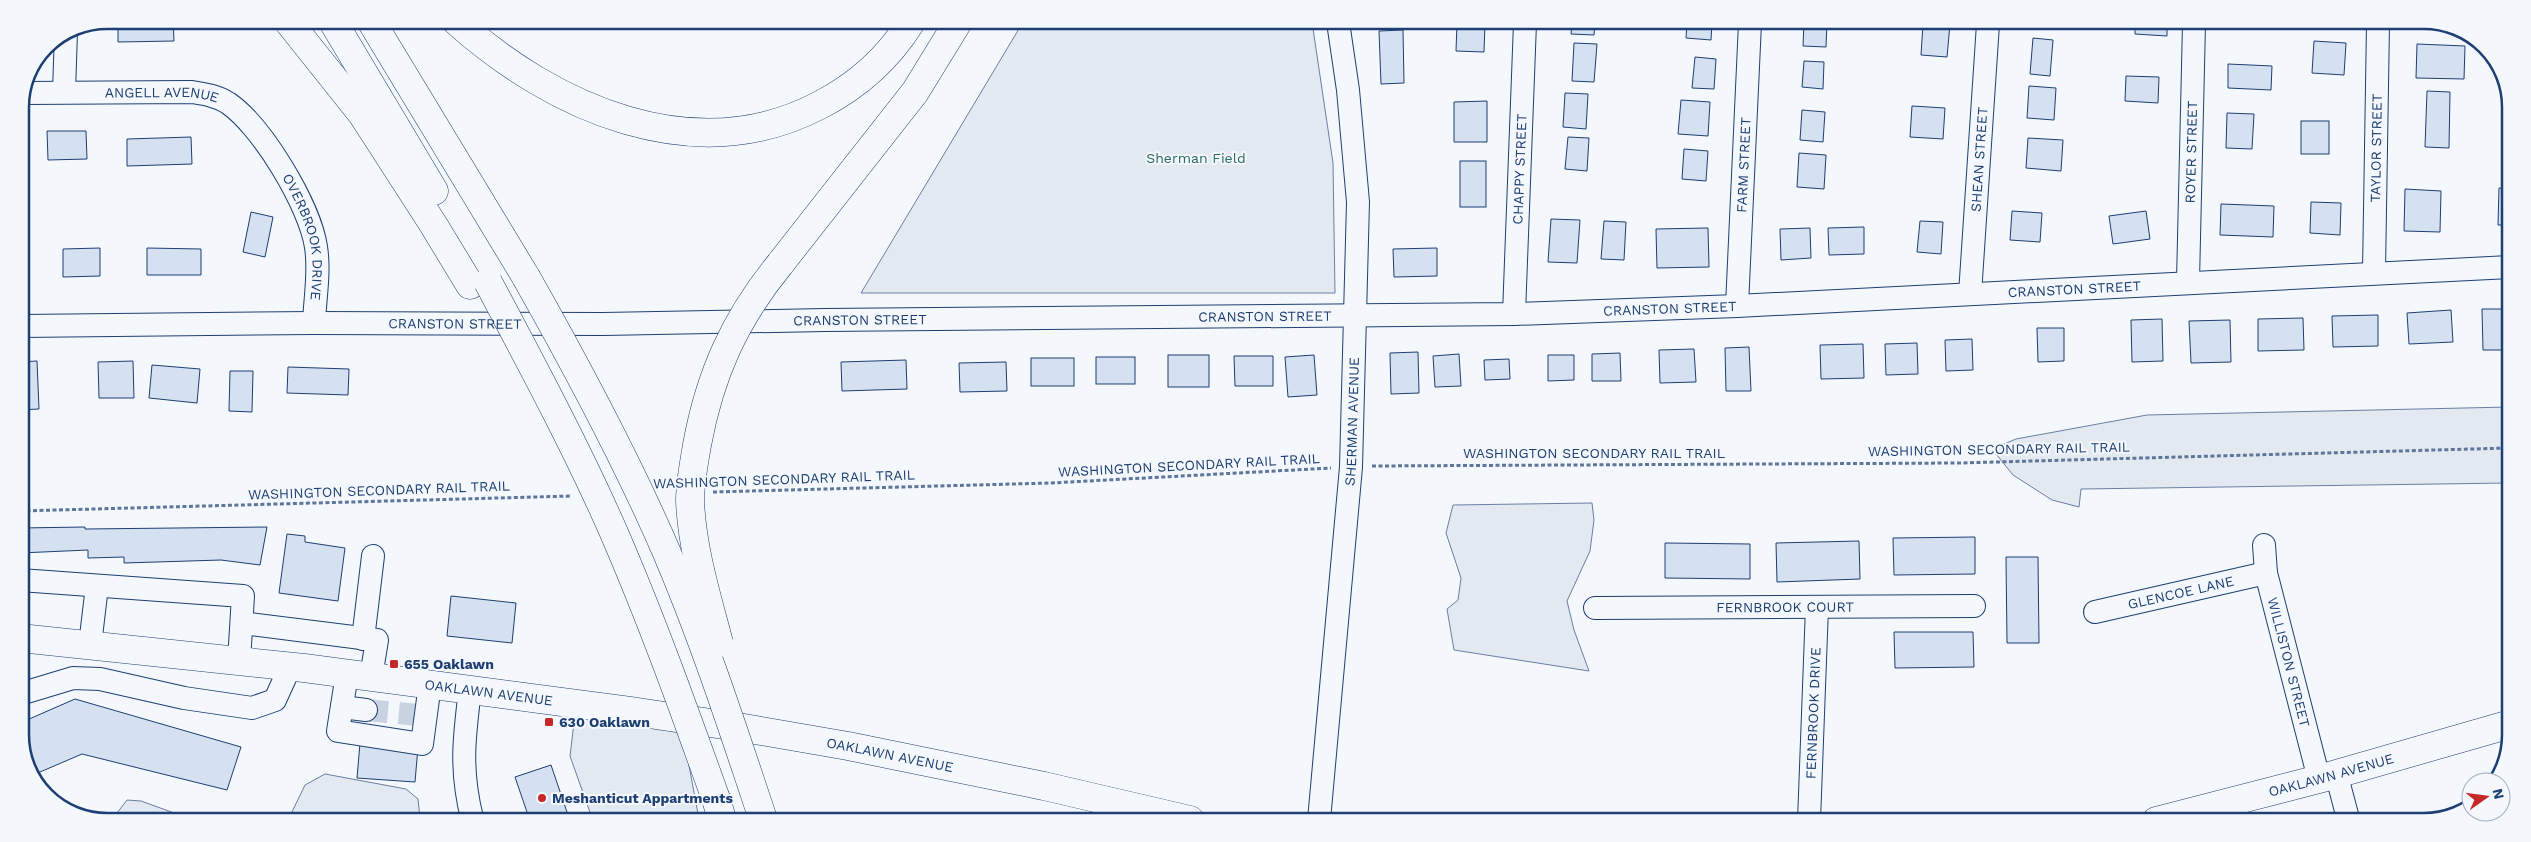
<svg xmlns="http://www.w3.org/2000/svg" width="2531" height="842" font-family="'Work Sans',sans-serif">
  <style>
    .green { fill: #e3e9f0; stroke: #687fa3 }
    .building { fill: #d5e0f0; stroke: #1d3f73 }
    .lines { fill: none; stroke-linecap: round; stroke-linejoin: round }
    .minor-tunnel { stroke: #c9d2e0; stroke-width: 22; stroke-dasharray: 22 11; stroke-linecap: butt }
    .minor-casing { stroke: #1d3f73; stroke-width: 24 }
    .major-casing { stroke: #1d3f73; stroke-width: 29 }
    .highway-casing { stroke: #1d3f73; stroke-width: 29 }
    .path { stroke: #5e769c; stroke-width: 3; stroke-dasharray: 4 2.5; stroke-linecap: butt }
    .minor { stroke: #f4f7fb; stroke-width: 22 }
    .major { stroke: #f4f7fb; stroke-width: 28 }
    .highway { stroke: #f4f7fb; stroke-width: 28 }
    .highway-bridge-casing { stroke: #1d3f73; stroke-width: 29; stroke-linecap: butt }
    .highway-bridge { stroke: #f4f7fb; stroke-width: 28 }
    .poi-dot { fill: #c62828; stroke: #f4f7fb; stroke-width: 2 }
    .labels { text-anchor: middle; dominant-baseline: central; stroke-width: 4; stroke-linejoin: round; paint-order: stroke }
    .street-label { font-size: 14px; fill: #1d3f73; stroke: #f4f7fb }
    .park-label { font-size: 14px; fill: #2c6c60; stroke: #f4f7fb }
    .poi-label { font-size: 14px; font-weight: bold; fill: #1d3f73; stroke: #f4f7fb; text-anchor: start }
    .rim { fill: none; stroke: #1d3f73; stroke-width: 2.5 }
  </style>
  <rect width="100%" height="100%" fill="#f4f7fb"/>
  <!-- green -->
  <g class="green">
    <path d="M1023,22h289l21,141 2,130h-474z"/>
    <path d="M2509,407l-1,76 -427,6 -2,18 -27,-7 -39,-25 -21,-26 24,-10 131,-24z"/>
    <path d="M1592,503l2,17 -4,31 -23,50 7,29 15,41 -135,-21 -7,-41 11,-9 3,-22 -15,-45 7,-28z"/>
    <path d="M576,706l92,12 17,26 14,75 -107,-1 -22,-62z"/>
    <path d="M325,774l81,15 12,10 2,19h-131l16,-33z"/>
    <path d="M127,800l14,1 47,17h-69l-2,-5z"/>
  </g>
  <!-- building -->
  <g class="building">
    <path d="M118,20h55l1,21 -56,1z"/>
    <path d="M1457,23h28l-1,29 -28,-1z"/>
    <path d="M1572,23h23l-1,12 -23,-1z"/>
    <path d="M1687,23h25l-1,17 -25,-2z"/>
    <path d="M1804,23h23l-1,24 -23,-1z"/>
    <path d="M1923,24h27l-3,33 -26,-2z"/>
    <path d="M2135,24h32v12l-32,-2z"/>
    <path d="M2421,24l31,1 3,2 -34,-1z"/>
    <path d="M1403,30l1,53 -23,1 -2,-53z"/>
    <path d="M2033,38l20,2 -3,36 -20,-2z"/>
    <path d="M2314,41l32,2 -2,32 -32,-2z"/>
    <path d="M1574,43l23,1 -3,38 -22,-1z"/>
    <path d="M2417,44l48,2 -1,33 -48,-1z"/>
    <path d="M1695,57l21,2 -2,30 -22,-1z"/>
    <path d="M1804,61l20,1 -1,27 -21,-2z"/>
    <path d="M2228,64l44,2 -1,24 -43,-2z"/>
    <path d="M2126,76l33,1 -1,26 -33,-2z"/>
    <path d="M2029,86l27,2 -2,32 -27,-2z"/>
    <path d="M2427,91l23,1 -1,56 -24,-1z"/>
    <path d="M1565,93l23,1 -2,35 -23,-2z"/>
    <path d="M1681,100l29,2 -2,34 -30,-2z"/>
    <path d="M1487,101v41h-33v-40z"/>
    <path d="M1912,106l33,2 -2,31 -33,-2z"/>
    <path d="M1802,110l23,2 -2,30 -23,-2z"/>
    <path d="M2227,113l27,1 -2,35 -26,-1z"/>
    <rect x="2301" y="121" width="28" height="33"/>
    <path d="M20,131h7l1,29h-8z"/>
    <path d="M47,131h39l1,28 -39,1z"/>
    <path d="M191,137l1,27 -65,2v-27z"/>
    <path d="M1568,137l21,1 -2,33 -22,-2z"/>
    <path d="M2028,138l35,2 -2,31 -35,-3z"/>
    <path d="M1684,149l24,2 -2,30 -24,-2z"/>
    <path d="M1799,153l27,2 -2,34 -27,-2z"/>
    <rect x="1460" y="161" width="26" height="46"/>
    <path d="M2499,188h11v37h-12z"/>
    <path d="M2405,189l36,2 -1,41 -36,-1z"/>
    <path d="M2311,202l30,1 -1,32 -30,-2z"/>
    <path d="M2221,204l53,2 -1,31 -53,-2z"/>
    <path d="M2012,211l30,2 -2,29 -30,-2z"/>
    <path d="M2146,211l4,28 -37,5 -4,-28z"/>
    <path d="M251,212l22,5 -8,40 -22,-5z"/>
    <path d="M1551,219l29,1 -3,43 -29,-1z"/>
    <path d="M1604,221l22,1 -2,38 -23,-1z"/>
    <path d="M1920,221l23,1 -2,32 -24,-2z"/>
    <path d="M1864,227v27l-35,1 -1,-27z"/>
    <path d="M1708,228l1,39 -52,1 -1,-39z"/>
    <path d="M1810,228l1,30 -30,2 -1,-31z"/>
    <path d="M100,248v28l-37,1v-28z"/>
    <path d="M147,248l54,1v26h-54z"/>
    <path d="M1437,248v28l-43,1 -1,-28z"/>
    <path d="M2482,309h27v41h-26z"/>
    <path d="M2451,310l2,32 -44,2 -2,-31z"/>
    <path d="M2378,315v31l-45,1 -1,-31z"/>
    <path d="M2303,318l1,32 -46,1v-32z"/>
    <path d="M2162,319l1,42 -31,1 -1,-42z"/>
    <path d="M2230,320l1,42 -40,1 -2,-42z"/>
    <path d="M2037,328h27v33l-26,1z"/>
    <path d="M1972,339l1,31 -27,1 -1,-31z"/>
    <path d="M1917,343l1,31 -32,1 -1,-31z"/>
    <path d="M1863,344l1,34 -43,1 -1,-34z"/>
    <path d="M1749,347l2,44h-25l-1,-43z"/>
    <path d="M1694,349l2,33 -36,1 -1,-33z"/>
    <path d="M1418,352l1,41 -28,1 -1,-41z"/>
    <path d="M1620,353l1,28h-29v-27z"/>
    <path d="M1459,354l2,32 -26,1 -2,-31z"/>
    <rect x="1168" y="355" width="41" height="32"/>
    <path d="M1314,355l3,40 -29,2 -3,-40z"/>
    <path d="M1548,355h26v25l-26,1z"/>
    <path d="M1234,356h39v30h-38z"/>
    <rect x="1096" y="357" width="39" height="27"/>
    <rect x="1031" y="358" width="43" height="28"/>
    <path d="M1509,359l1,20 -25,1 -1,-20z"/>
    <path d="M906,360l1,29 -65,2 -1,-29z"/>
    <path d="M37,361l2,48 -19,1v-48z"/>
    <path d="M133,361l1,37h-35l-1,-36z"/>
    <path d="M1006,362l1,29 -47,1 -1,-29z"/>
    <path d="M152,365l48,4 -3,34 -48,-5z"/>
    <path d="M288,367l61,2 -1,26 -61,-2z"/>
    <path d="M230,371h23l-1,41 -23,-1z"/>
    <path d="M85,527v2l182,-2 -7,38 -39,-5 -97,3v-6l-36,1v-8l-68,3v-25z"/>
    <path d="M287,534l18,2v6l40,6 -7,53 -59,-8z"/>
    <path d="M1975,537v37l-81,1 -1,-37z"/>
    <path d="M1859,541l1,38 -83,3 -1,-39z"/>
    <path d="M1665,543l85,1v35l-85,-1z"/>
    <path d="M2006,557h32l1,86h-32z"/>
    <path d="M451,596l65,7 -4,40 -65,-7z"/>
    <path d="M1894,632h79l1,35 -79,1z"/>
    <path d="M75,699l166,48 -14,43 -145,-36 -49,21 -13,-34v-18z"/>
    <path d="M360,743l58,4 -3,35 -58,-4z"/>
    <path d="M551,765l18,53h-40l-14,-41z"/>
  </g>
  <g class="lines">
    <!-- minor-tunnel -->
    <path class="minor-tunnel" d="M366,710l52,5"/>
    <!-- minor casing -->
    <g class="minor-casing">
      <g id="minor">
        <path d="M64,92l2,-60"/>
        <path id="s1" d="M24,93l168,-1c13,2 25,4 36,11 34,23 82,103 88,144 4,25 -1,50 -2,76"/>
        <path id="s2" d="M2374,272l4,-248"/>
        <path id="s3" d="M2188,281l6,-257"/>
        <path id="s4" d="M1970,294l18,-270"/>
        <path id="s5" d="M1737,306l13,-283"/>
        <path id="s6" d="M1514,314l11,-291"/>
        <path id="s7" d="M20,326l294,-3 289,1 222,-4 689,-6 223,-8 773,-39"/>
        <path id="s8" d="M2264,545l2,28 53,206"/>
        <path d="M20,580l223,16 -4,65"/>
        <path id="s9" d="M1595,608l379,-2"/>
        <path id="s10" d="M2095,612l171,-39"/>
        <path d="M242,623l135,17 -6,37"/>
        <path d="M363,639l10,-83"/>
        <path d="M90,645l7,-59"/>
        <path d="M347,674l-9,57 84,13 8,-60"/>
        <path d="M470,690c-6,48 -10,80 2,128"/>
        <path d="M20,694l53,-16 27,1 84,19 68,10 23,-8 15,-33"/>
        <path d="M342,707l24,3"/>
        <path d="M2336,773l13,49"/>
        <path id="s11" d="M1319,820l32,-353 7,-265 -10,-112 -10,-68"/>
        <path id="s12" d="M1809,821l8,-214"/>
      </g>
    </g>
    <!-- major casing -->
    <g class="major-casing">
      <g id="major">
        <path id="s13" d="M20,638l284,30 326,43 114,17 104,18 196,40 146,34"/>
        <path id="s14" d="M2156,821l163,-42 188,-54"/>
      </g>
    </g>
    <!-- highway casing -->
    <g class="highway-casing">
      <g id="highway">
        <path d="M287,20l75,94 71,110 37,61"/>
        <path d="M332,20l102,171"/>
        <path d="M371,21l155,256"/>
        <path d="M456,21c97,87 238,150 364,84 37,-19 69,-48 91,-83"/>
        <path d="M780,264l135,-172 43,-70"/>
        <path d="M716,799l6,20"/>
      </g>
    </g>
    <!-- path -->
    <g class="path">
      <path d="M1372,466l587,-3 550,-15"/>
      <path d="M713,492l338,-9 280,-15"/>
      <path d="M20,511l552,-15"/>
    </g>
    <!-- minor -->
    <use href="#minor" class="minor"/>
    <!-- major -->
    <use href="#major" class="major"/>
    <!-- highway -->
    <use href="#highway" class="highway"/>
    <!-- highway-bridge casing -->
    <g class="highway-bridge-casing">
      <g id="highway-bridge">
        <path d="M526,277c51,90 100,181 141,276 37,87 66,176 96,266"/>
        <path d="M488,282c43,81 86,161 123,244 39,89 72,181 105,273"/>
        <path d="M719,643c-12,-46 -27,-94 -29,-142 0,-18 4,-38 7,-56 13,-71 38,-126 83,-181"/>
      </g>
    </g>
    <!-- highway-bridge -->
    <use href="#highway-bridge" class="highway-bridge"/>
  </g>
  <!-- markers -->
  <g class="poi-dot">
    <rect x="389" y="659" width="10" height="10" rx="2.5"/>
    <rect x="544" y="717" width="10" height="10" rx="2.5"/>
    <circle cx="542" cy="798" r="5"/>
  </g>
  <g class="labels">
    <!-- street labels -->
    <g class="street-label">
      <text stroke="none"><textPath href="#s1" startOffset="138">ANGELL AVENUE</textPath></text>
      <text stroke="none"><textPath href="#s2" startOffset="124">TAYLOR STREET</textPath></text>
      <text stroke="none"><textPath href="#s3" startOffset="129">ROYER STREET</textPath></text>
      <text stroke="none"><textPath href="#s4" startOffset="135">SHEAN STREET</textPath></text>
      <text stroke="none"><textPath href="#s5" startOffset="141">FARM STREET</textPath></text>
      <text stroke="none"><textPath href="#s6" startOffset="145">CHAPPY STREET</textPath></text>
      <text stroke="none"><textPath href="#s1" startOffset="365">OVERBROOK DRIVE</textPath></text>
      <text stroke="none"><textPath href="#s7" startOffset="2055">CRANSTON STREET</textPath></text>
      <text stroke="none"><textPath href="#s7" startOffset="1650">CRANSTON STREET</textPath></text>
      <text stroke="none"><textPath href="#s7" startOffset="1245">CRANSTON STREET</textPath></text>
      <text stroke="none"><textPath href="#s7" startOffset="840">CRANSTON STREET</textPath></text>
      <text stroke="none"><textPath href="#s7" startOffset="435">CRANSTON STREET</textPath></text>
      <text stroke="none"><textPath href="#s11" startOffset="400">SHERMAN AVENUE</textPath></text>
      <text transform="translate(1999 449) rotate(-1)">WASHINGTON SECONDARY RAIL TRAIL</text>
      <text x="1594" y="453">WASHINGTON SECONDARY RAIL TRAIL</text>
      <text transform="translate(1189 465) rotate(-3)">WASHINGTON SECONDARY RAIL TRAIL</text>
      <text transform="translate(784 479) rotate(-2)">WASHINGTON SECONDARY RAIL TRAIL</text>
      <text transform="translate(379 490) rotate(-2)">WASHINGTON SECONDARY RAIL TRAIL</text>
      <text stroke="none"><textPath href="#s10" startOffset="88">GLENCOE LANE</textPath></text>
      <text stroke="none"><textPath href="#s9" startOffset="190">FERNBROOK COURT</textPath></text>
      <text stroke="none"><textPath href="#s8" startOffset="120">WILLISTON STREET</textPath></text>
      <text stroke="none"><textPath href="#s13" startOffset="472">OAKLAWN AVENUE</textPath></text>
      <text stroke="none"><textPath href="#s12" startOffset="108">FERNBROOK DRIVE</textPath></text>
      <text stroke="none"><textPath href="#s13" startOffset="878">OAKLAWN AVENUE</textPath></text>
      <text stroke="none"><textPath href="#s14" startOffset="181">OAKLAWN AVENUE</textPath></text>
    </g>
    <!-- park labels -->
    <g class="park-label">
      <text x="1196" y="158">Sherman Field</text>
    </g>
    <!-- poi labels -->
    <g class="poi-label">
      <text x="404" y="664">655 Oaklawn</text>
      <text x="559" y="722">630 Oaklawn</text>
      <text x="552" y="798">Meshanticut Appartments</text>
    </g>
  </g>
  <!-- crop -->
  <path d="M0 0H2531V842H0ZM107 29H2424A78 78 0 0 1 2502 107V735A78 78 0 0 1 2424 813H107A78 78 0 0 1 29 735V107A78 78 0 0 1 107 29Z" fill="#f4f7fb" fill-rule="evenodd"/>
  <path class="rim" d="M107 29H2424A78 78 0 0 1 2502 107V735A78 78 0 0 1 2424 813H107A78 78 0 0 1 29 735V107A78 78 0 0 1 107 29Z"/>
  <!-- north arrow -->
  <g transform="translate(2486 797) rotate(76)"><circle r="24" fill="#f4f7fb" stroke="#9eadc5"/>
  <path d="M0-4L9 19L0 12L-9 19Z" fill="#c62828"/>
  <text y="-8" font-size="14" font-weight="bold" text-anchor="middle" fill="#1d3f73">N</text>
  </g>
</svg>
